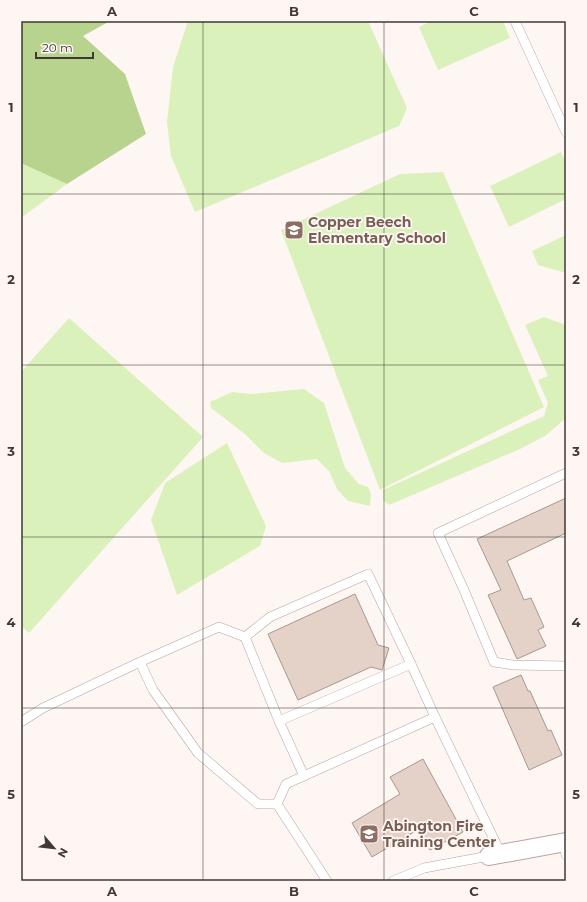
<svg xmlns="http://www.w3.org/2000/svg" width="587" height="902" font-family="Montserrat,sans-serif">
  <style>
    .green { fill: #dbf1bc }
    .forest { fill: #b7d38e }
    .building { fill: #e4d2c9; stroke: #a8978e }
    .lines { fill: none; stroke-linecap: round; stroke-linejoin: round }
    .lane-casing { stroke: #b7a59d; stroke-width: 10 }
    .street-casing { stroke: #b7a59d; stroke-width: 20 }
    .lane { stroke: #fff; stroke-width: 9 }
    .street { stroke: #fff; stroke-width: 18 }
    .grid { fill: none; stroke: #3f3834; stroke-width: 1; stroke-opacity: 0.55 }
    .labels { text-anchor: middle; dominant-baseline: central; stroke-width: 3.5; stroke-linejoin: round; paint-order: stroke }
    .education-label { font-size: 14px; font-weight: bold; fill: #785e54; stroke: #fef6f3; text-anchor: start }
    .neatline { fill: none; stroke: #3f3834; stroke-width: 1.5 }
    .grid-label { font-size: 13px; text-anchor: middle; font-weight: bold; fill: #3f3834 }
  </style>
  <rect width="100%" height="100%" fill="#fef6f3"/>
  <!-- green -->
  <g class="green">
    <path d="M188,21h180l39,87 -8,18 -204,86 -24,-56 -4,-34 6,-55z"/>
    <path d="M432,21h71l7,17 -72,32 -19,-43z"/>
    <path d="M561,152l5,11v36l-57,28 -19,-41z"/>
    <path d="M21,162l46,22 -46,34z"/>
    <path d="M443,172l101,235 -164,83 -99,-260 119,-56z"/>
    <path d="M566,235v38l-28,-8 -6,-14z"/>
    <path d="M544,317l22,8v93l-21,18 -25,13 -131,56 -6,-5v-10l161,-74 4,-13 -10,-23 10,-4 -23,-51z"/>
    <path d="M69,318l134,119 -174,196 -8,-7v-254z"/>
    <path d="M304,389l20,14 21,65 14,16 9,3 3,7 -1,12 -22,-5 -11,-12 -8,-18 -12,-12 -35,4 -18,-10 -19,-19 -34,-26 -1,-6 22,-10 19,2z"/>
    <path d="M227,443l39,83 -6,20 -83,49 -26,-75 14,-37z"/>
  </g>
  <!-- forest -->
  <path class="forest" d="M21,21h89l-27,15 42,38 21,60 -79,50 -46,-21z"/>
  <!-- building -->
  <g class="building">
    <path d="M566,498v35l-59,28 17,39 7,-2 13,29 -6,3 8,16 -29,13 -29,-64 13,-5 -24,-51z"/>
    <path d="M355,594l23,51 11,3 -7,22 -11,-3 -73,33 -30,-66z"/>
    <path d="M521,675l7,16h2l18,40 3,-1 11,25 -33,15 -36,-83z"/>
    <path d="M423,759l40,73 -33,18 -11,-21 -47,28 -20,-34 48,-29 -10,-17z"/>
  </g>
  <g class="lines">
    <!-- lane casing -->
    <g class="lane-casing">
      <g id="lane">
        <path d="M515,21l51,111"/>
        <path d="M566,473l-128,60 26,57 30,72 19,3 53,1"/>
        <path d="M245,637l25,-20 98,-43 43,90"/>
        <path d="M140,662l13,28 45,63 60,51h19"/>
        <path d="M21,722l22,-14 97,-46 79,-35 26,10 34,84"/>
        <path d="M304,776l-25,-55 132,-57 24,53"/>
        <path d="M564,843l2,12"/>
        <path d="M327,881l-50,-77 9,-20 149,-67 66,137"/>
        <path d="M393,881l31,-13 65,-12"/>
      </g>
    </g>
    <!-- street casing -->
    <g class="street-casing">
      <path id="street" d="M489,856l77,-14"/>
    </g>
    <!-- lane -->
    <use href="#lane" class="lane"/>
    <!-- street -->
    <use href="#street" class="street"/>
  </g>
  <!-- grid -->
  <path class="grid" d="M203,21v860M384,21v860M21,194h545M21,365h545M21,537h545M21,708h545"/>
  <!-- icons -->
  <defs>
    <g id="school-square" transform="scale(1)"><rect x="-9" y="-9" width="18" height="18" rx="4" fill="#8d6e63" stroke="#fef6f3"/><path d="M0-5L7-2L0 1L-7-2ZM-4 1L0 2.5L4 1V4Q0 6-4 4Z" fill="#fff"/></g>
  </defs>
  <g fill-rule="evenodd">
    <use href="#school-square" x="294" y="230"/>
    <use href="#school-square" x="369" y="834"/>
  </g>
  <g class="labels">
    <!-- education labels -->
    <g class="education-label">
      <text x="308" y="222">Copper Beech<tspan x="308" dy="16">Elementary School</tspan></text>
      <text x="383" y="826">Abington Fire<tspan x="383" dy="16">Training Center</tspan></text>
    </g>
  </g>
  <!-- border -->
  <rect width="587" height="902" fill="none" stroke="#fef6f3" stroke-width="44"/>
  <!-- north arrow -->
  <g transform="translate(54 848) rotate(118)" stroke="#fef6f3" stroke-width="3" paint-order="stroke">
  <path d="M0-3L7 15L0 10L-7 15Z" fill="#3f3834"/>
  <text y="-6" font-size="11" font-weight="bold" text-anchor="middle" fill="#3f3834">N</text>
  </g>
  <!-- scale -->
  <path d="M36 52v6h57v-6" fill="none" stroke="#3f3834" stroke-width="2"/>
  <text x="42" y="52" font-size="12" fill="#3f3834" stroke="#fef6f3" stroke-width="3" paint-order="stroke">20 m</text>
  <rect x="22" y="22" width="543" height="858" class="neatline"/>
  <g class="grid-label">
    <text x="112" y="16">A</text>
    <text x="294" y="16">B</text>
    <text x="474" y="16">C</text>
    <text x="11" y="112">1</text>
    <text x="576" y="112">1</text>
    <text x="11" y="284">2</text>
    <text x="576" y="284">2</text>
    <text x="11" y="456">3</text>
    <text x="576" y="456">3</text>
    <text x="11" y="627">4</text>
    <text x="576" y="627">4</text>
    <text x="11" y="799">5</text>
    <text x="576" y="799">5</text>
    <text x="112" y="896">A</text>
    <text x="294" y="896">B</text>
    <text x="474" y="896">C</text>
  </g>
</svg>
